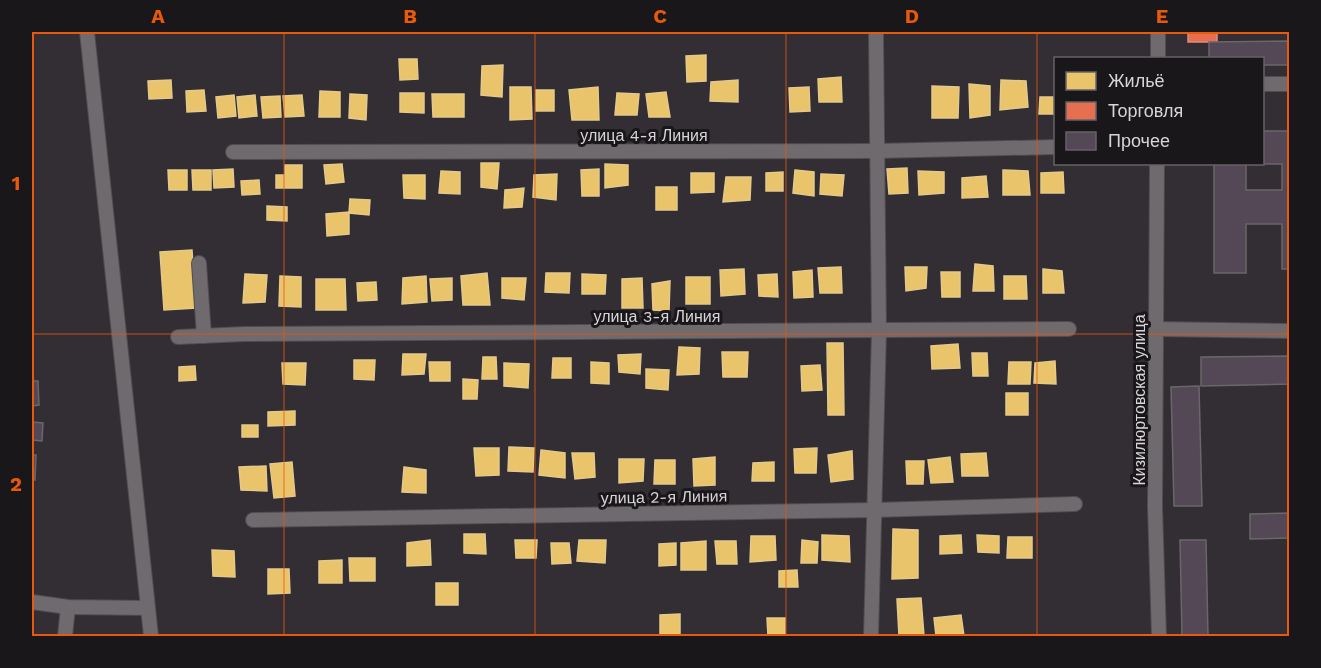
<svg xmlns="http://www.w3.org/2000/svg" width="1321" height="668" font-family="'Work Sans',sans-serif">
  <style>
    .homes { fill: #e9c46a; stroke: #e4c98b; stroke-width: 1.5 }
    .shops { fill: #e76f51; stroke: #e28d7a; stroke-width: 1.5 }
    .building { fill: #544756; stroke: #6a676a; stroke-width: 1.5; fill-rule: evenodd }
    .lines { fill: none; stroke-linecap: round; stroke-linejoin: round }
    .street-casing { stroke: #4f4d50; stroke-width: 16 }
    .street { stroke: #6e6a6e; stroke-width: 14 }
    .grid { fill: none; stroke: #e8590c; stroke-width: 1.5; stroke-opacity: 0.55 }
    .labels { text-anchor: middle; dominant-baseline: central; stroke-width: 6; stroke-linejoin: round; paint-order: stroke }
    .street-label { font-size: 16px; fill: #d8d4d9; stroke: #19171a }
    .neatline { fill: none; stroke: #e8590c; stroke-width: 2 }
    .grid-label { font-size: 20px; text-anchor: middle; font-weight: bold; fill: #e8590c }
  </style>
  <rect width="100%" height="100%" fill="#322e33"/>
  <!-- homes -->
  <g class="homes">
    <path d="M706,55v26l-19,1 -1,-26z"/>
    <path d="M399,59h18l1,20 -18,1z"/>
    <path d="M503,65l-1,32 -21,-2 1,-29z"/>
    <path d="M841,77l1,25h-23l-1,-23z"/>
    <path d="M171,80l1,18 -23,1 -1,-18z"/>
    <path d="M738,80v22l-28,-1 1,-19z"/>
    <path d="M1001,80l25,1 2,26 -28,3z"/>
    <path d="M969,84l21,2v29l-20,3z"/>
    <path d="M932,86l27,1 -1,31h-26z"/>
    <path d="M510,87h21l1,32 -22,1z"/>
    <path d="M598,87l1,33h-27l-3,-30z"/>
    <path d="M809,87l1,24 -20,1 -1,-24z"/>
    <path d="M204,90l2,21 -19,1 -1,-21z"/>
    <rect x="536" y="90" width="18" height="21"/>
    <path d="M320,91l20,1v25h-21z"/>
    <path d="M666,92l4,25h-21l-3,-23z"/>
    <path d="M400,93h24v20l-24,-1z"/>
    <path d="M617,93l22,1 -2,21h-22z"/>
    <path d="M350,94l17,1 -1,25 -17,-2z"/>
    <path d="M432,94h32v23h-31z"/>
    <path d="M234,95l2,21 -18,2 -2,-21z"/>
    <path d="M255,95l2,21 -18,2 -2,-21z"/>
    <path d="M302,95l2,21 -19,1 -2,-21z"/>
    <path d="M280,96l1,21 -18,1 -2,-21z"/>
    <path d="M1040,97h16v17h-17z"/>
    <path d="M481,163h18l-2,26 -16,-2z"/>
    <path d="M342,164l2,18 -18,2 -2,-19z"/>
    <path d="M605,164l23,1v20l-23,3z"/>
    <path d="M285,165h17v23h-26v-13h9z"/>
    <path d="M907,168l1,25 -19,1 -2,-25z"/>
    <path d="M233,169l1,18 -20,1 -1,-18z"/>
    <path d="M599,169v27h-17l-1,-26z"/>
    <path d="M168,170h19v20h-18z"/>
    <path d="M192,170h19v20h-18z"/>
    <path d="M795,170l19,2v24l-21,-3z"/>
    <path d="M1003,170l25,1 2,24h-27z"/>
    <path d="M441,171l19,1v22l-21,-1z"/>
    <path d="M918,171l26,1v21l-25,2z"/>
    <path d="M783,172v19h-17v-18z"/>
    <path d="M1063,172l1,21h-23v-20z"/>
    <path d="M691,173h23v19l-23,1z"/>
    <path d="M557,174l-1,26 -23,-3 1,-22z"/>
    <path d="M821,174l23,1 -2,21 -22,-2z"/>
    <path d="M403,175h22v24l-21,-1z"/>
    <path d="M986,176l2,21 -26,1v-20z"/>
    <path d="M726,177h25l-1,23 -27,2z"/>
    <path d="M259,180l1,14 -18,1 -1,-14z"/>
    <rect x="656" y="187" width="21" height="23"/>
    <path d="M524,188l-2,19 -18,1 1,-18z"/>
    <path d="M350,199l20,1 -1,15 -20,-2z"/>
    <path d="M267,206l20,1v14l-20,-1z"/>
    <path d="M349,212v22l-22,2 -1,-22z"/>
    <path d="M192,250l4,58 -32,2 -4,-58z"/>
    <path d="M975,264l18,2 1,25h-21z"/>
    <path d="M841,267l1,26h-22l-2,-25z"/>
    <path d="M905,267h22l-1,21 -20,3z"/>
    <path d="M744,269l1,25 -24,2 -1,-26z"/>
    <path d="M1043,269l19,2 2,22h-21z"/>
    <path d="M812,270l1,27 -19,1 -1,-26z"/>
    <path d="M941,272h19v25h-18z"/>
    <path d="M487,273l3,32h-27l-2,-29z"/>
    <path d="M546,273h24l-1,20 -24,-1z"/>
    <path d="M245,274l22,1 -2,27 -22,1z"/>
    <path d="M582,274l24,1 -1,19h-23z"/>
    <path d="M777,274l1,23 -19,-1 -1,-21z"/>
    <path d="M280,276l21,1v30l-22,-1z"/>
    <path d="M426,276l1,26 -25,2 1,-26z"/>
    <path d="M1004,276h22l1,23h-23z"/>
    <rect x="686" y="277" width="24" height="27"/>
    <path d="M452,278v22l-20,1 -2,-22z"/>
    <path d="M502,278h24l-2,22 -22,-2z"/>
    <path d="M642,278l1,30h-21v-29z"/>
    <path d="M316,279h29l1,31h-30z"/>
    <path d="M670,281l-1,30 -16,-1 -1,-26z"/>
    <path d="M376,282l1,18 -19,1 -1,-18z"/>
    <path d="M827,343h16l1,72h-16z"/>
    <path d="M958,344l2,24 -28,1 -1,-23z"/>
    <path d="M679,347l21,1 -1,26 -22,1z"/>
    <path d="M722,352h26l-1,25h-24z"/>
    <path d="M972,353h15l1,23h-15z"/>
    <path d="M403,354h23l-2,20 -22,1z"/>
    <path d="M641,354l-1,20 -21,-2 -1,-17z"/>
    <path d="M483,357h13l1,22h-15z"/>
    <path d="M553,358h18v20h-19z"/>
    <path d="M354,360h21l-1,20 -20,-1z"/>
    <path d="M1055,361l1,23 -22,-1 1,-20z"/>
    <path d="M429,362h21v19h-20z"/>
    <path d="M591,362l18,1v21l-18,-1z"/>
    <path d="M1009,362h22l-1,22h-22z"/>
    <path d="M282,363h24l-1,22 -22,-1z"/>
    <path d="M504,363l25,1 -1,24 -24,-2z"/>
    <path d="M820,365l2,25 -20,1 -1,-25z"/>
    <path d="M195,366l1,14 -17,1v-14z"/>
    <path d="M646,369l23,1 -1,20 -22,-2z"/>
    <path d="M463,379l15,1 -1,19h-14z"/>
    <rect x="1006" y="393" width="22" height="22"/>
    <path d="M295,411v14l-27,1v-14z"/>
    <rect x="242" y="425" width="16" height="12"/>
    <path d="M509,447l25,1 -1,24 -25,-1z"/>
    <path d="M474,448h25v27l-23,1z"/>
    <path d="M817,448l-1,25h-21l-1,-24z"/>
    <path d="M541,450l24,3v25l-26,-3z"/>
    <path d="M852,451l1,28 -22,3 -3,-27z"/>
    <path d="M572,453h22l1,24 -20,2z"/>
    <path d="M986,453l2,23h-26l-1,-22z"/>
    <path d="M715,457v28l-21,1 -1,-27z"/>
    <path d="M950,457l3,25 -22,1 -3,-23z"/>
    <path d="M619,459h25l-1,22 -24,2z"/>
    <path d="M655,460h20v24h-21z"/>
    <path d="M906,461h18l-1,23h-16z"/>
    <path d="M292,462l3,34 -21,2 -4,-34z"/>
    <path d="M774,462v19h-22l1,-18z"/>
    <path d="M266,466l1,25 -26,-1 -2,-23z"/>
    <path d="M404,467l22,3v23l-24,-1z"/>
    <path d="M893,529l25,1v48l-26,1z"/>
    <path d="M464,534h21l1,20 -22,-1z"/>
    <path d="M822,535l27,1 1,26 -28,-2z"/>
    <path d="M961,535l1,18 -22,1v-18z"/>
    <path d="M977,535l22,1v17l-21,-1z"/>
    <path d="M751,536h24l1,24 -26,2z"/>
    <path d="M1008,537h24v21h-25z"/>
    <path d="M430,540l1,25 -24,1v-23z"/>
    <path d="M515,540h22l-1,18h-20z"/>
    <path d="M579,540h27l-1,23 -28,-2z"/>
    <path d="M802,540l16,2 -1,21h-16z"/>
    <path d="M706,541v29h-25v-27z"/>
    <path d="M715,541h21l1,23h-20z"/>
    <path d="M551,543h18l2,20 -19,1z"/>
    <path d="M676,543v22l-17,1v-22z"/>
    <path d="M212,550l22,1 1,26 -22,-1z"/>
    <path d="M349,558h26v23h-25z"/>
    <path d="M342,560v23h-23v-22z"/>
    <path d="M268,569h21l1,24 -22,1z"/>
    <path d="M797,570l1,17h-19v-16z"/>
    <rect x="436" y="583" width="22" height="22"/>
    <path d="M921,598l3,38h-25l-2,-37z"/>
    <path d="M680,614v22h-20v-21z"/>
    <path d="M961,615l3,21h-28l-2,-18z"/>
    <path d="M767,618h18v18h-17z"/>
  </g>
  <!-- shops -->
  <rect class="shops" x="1188" y="32" width="29" height="10"/>
  <!-- building -->
  <g class="building">
    <path d="M1290,41v24h-28v-7h-53v-16z"/>
    <path d="M1262,131h28v138h-8v-45h-36v49h-32v-109h48zM1246,164h36v26h-36z"/>
    <path d="M1290,356v28l-89,2v-29z"/>
    <path d="M32,381h6l1,24 -7,1z"/>
    <path d="M1199,386l3,120h-28l-3,-119z"/>
    <path d="M32,422l11,1 -1,18 -10,-1z"/>
    <path d="M32,455h4l-1,25 -3,-1z"/>
    <path d="M1290,513v25l-40,1v-25z"/>
    <path d="M1180,540h26l2,96h-26z"/>
  </g>
  <g class="lines">
    <!-- street casing -->
    <g class="street-casing">
      <g id="street">
        <path d="M87,32l64,604"/>
        <path d="M1158,58v-26"/>
        <path d="M1262,84h28"/>
        <path d="M233,152l644,-1 179,-4"/>
        <path d="M1157,164l-2,343 4,129"/>
        <path d="M199,263l5,73"/>
        <path d="M1156,329l134,2"/>
        <path d="M178,337l66,-3 825,-5"/>
        <path d="M253,520l622,-10 200,-6"/>
        <path d="M32,602l36,5 80,1"/>
        <path d="M65,636l3,-29"/>
        <path d="M871,636l8,-305 -3,-299"/>
      </g>
    </g>
    <!-- street -->
    <use href="#street" class="street"/>
  </g>
  <!-- grid -->
  <path class="grid" d="M284,32v604M535,32v604M786,32v604M1037,32v604M32,334h1258"/>
  <g class="labels">
    <!-- street labels -->
    <g class="street-label">
      <text x="644" y="135">улица 4-я Линия</text>
      <text x="657" y="316">улица 3-я Линия</text>
      <text transform="translate(1139 400) rotate(-90)">Кизилюртовская улица</text>
      <text transform="translate(664 497) rotate(-1)">улица 2-я Линия</text>
    </g>
  </g>
  <!-- border -->
  <rect width="1321" height="668" fill="none" stroke="#19171a" stroke-width="66"/>
  <!-- legend -->
  <rect x="1054" y="57" width="210" height="108" fill="#19171a" stroke="#656366" stroke-width="1.5"/>
  <rect x="1066" y="72" width="30" height="18" fill="#e9c46a" stroke="#656366" stroke-width="1.5"/>
  <text x="1108" y="87" font-size="18" fill="#d8d4d9">Жильё</text>
  <rect x="1066" y="102" width="30" height="18" fill="#e76f51" stroke="#656366" stroke-width="1.5"/>
  <text x="1108" y="117" font-size="18" fill="#d8d4d9">Торговля</text>
  <rect x="1066" y="132" width="30" height="18" fill="#544756" stroke="#656366" stroke-width="1.5"/>
  <text x="1108" y="147" font-size="18" fill="#d8d4d9">Прочее</text>
  <rect x="33" y="33" width="1255" height="602" class="neatline"/>
  <g class="grid-label">
    <text x="158" y="23">A</text>
    <text x="410" y="23">B</text>
    <text x="660" y="23">C</text>
    <text x="912" y="23">D</text>
    <text x="1162" y="23">E</text>
    <text x="16" y="190">1</text>
    <text x="16" y="491">2</text>
  </g>
</svg>
